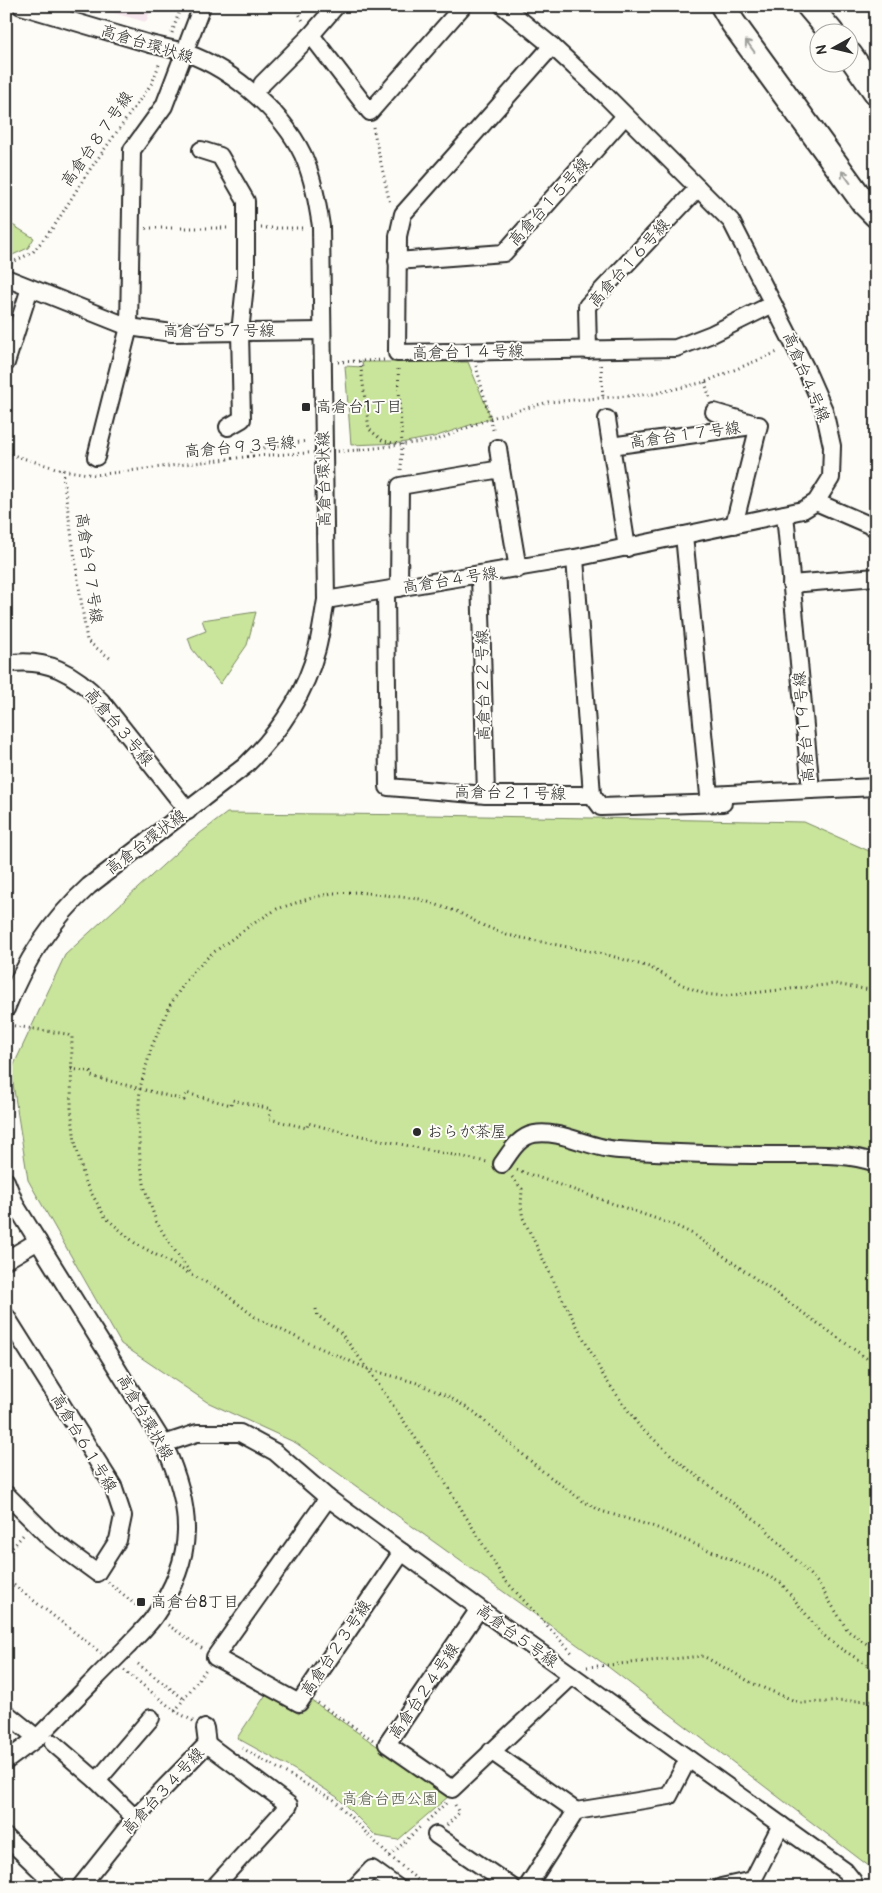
<svg xmlns="http://www.w3.org/2000/svg" width="882" height="1893" font-family="Pangolin,'Klee One',sans-serif">
  <style>
    .built { fill: #f6e6ed }
    .green { fill: #c9e49b; stroke: #7a8863 }
    .lines { fill: none; stroke-linecap: round; stroke-linejoin: round }
    .minor-casing { stroke: #2b2b2b; stroke-width: 20 }
    .highway-casing { stroke: #2b2b2b; stroke-width: 28 }
    .path { stroke: #2b2b2b; stroke-width: 3; stroke-dasharray: 1 4; stroke-linecap: butt }
    .minor { stroke: #fdfcf7; stroke-width: 16 }
    .highway { stroke: #fdfcf7; stroke-width: 24 }
    .minor-bridge-casing { stroke: #2b2b2b; stroke-width: 20; stroke-linecap: butt }
    .path-bridge { stroke: #2b2b2b; stroke-width: 3; stroke-dasharray: 1 4; stroke-linecap: butt }
    .minor-bridge { stroke: #fdfcf7; stroke-width: 16 }
    .oneway { stroke: #9e9e9b }
    .poi-dot { fill: #2b2b2b; stroke: #fdfcf7; stroke-width: 2 }
    .labels { text-anchor: middle; dominant-baseline: central; stroke-width: 4; stroke-linejoin: round; paint-order: stroke }
    .street-label { font-size: 16px; fill: #2b2b2b; stroke: #fdfcf7 }
    .poi-label { font-size: 16px; fill: #2b2b2b; stroke: #fdfcf7; text-anchor: start }
    .park-label { font-size: 16px; fill: #525947; stroke: #fdfcf7 }
  </style>
  <rect width="100%" height="100%" fill="#fdfcf7"/>
  <filter id="ink" filterUnits="userSpaceOnUse"><feTurbulence type="fractalNoise" baseFrequency=".02" numOctaves="2"/><feDisplacementMap in="SourceGraphic" scale="10" xChannelSelector="R" yChannelSelector="G"/><feConvolveMatrix kernelMatrix="1 2 1 2 8 2 1 2 1" color-interpolation-filters="sRGB"/></filter>
  <g filter="url(#ink)">
    <!-- built -->
    <path class="built" d="M89,6h63l-6,16z"/>
    <!-- green -->
    <g class="green">
      <path d="M6,221l28,17 -6,10 -22,10z"/>
      <path d="M362,362h106l23,56 -57,19 -34,6 -49,2 -6,-79 18,1z"/>
      <path d="M256,612l-9,33 -27,39 -28,-35 -4,-11 18,-7 -4,-11z"/>
      <path d="M227,813l202,2 375,7 72,32v1022l-2,-6 -267,-204 -311,-223 -89,-41 -86,-58 -93,-164 -17,-109 54,-116 122,-112z"/>
      <path d="M267,1693l32,21 12,-14 138,96 -51,44 -22,-4 -39,-39 -42,-27 -58,-32z"/>
    </g>
    <g class="lines">
      <!-- minor casing -->
      <g class="minor-casing">
        <g id="minor">
          <path d="M21,6l129,38"/>
          <path d="M336,6l-25,29 59,77 93,-106"/>
          <path d="M552,46l-149,168 -5,22 -1,117 279,-5 36,-14 61,-30"/>
          <path d="M262,84l49,-49"/>
          <path d="M201,150l19,6 26,45v75l-6,56 2,87 -14,8"/>
          <path d="M397,261l107,-8 121,-137"/>
          <path d="M6,278l123,49 43,6 150,-2"/>
          <path d="M588,350l-1,-44 111,-118"/>
          <path d="M6,363l24,-75"/>
          <path d="M714,412l38,11"/>
          <path d="M607,419l20,129"/>
          <path d="M611,446l148,-21 -25,100"/>
          <path d="M498,448l3,21"/>
          <path d="M96,457l33,-130 3,-177 32,-44 38,-100"/>
          <path d="M816,502l60,26"/>
          <path d="M684,535l25,260 102,-5 -26,-276"/>
          <path d="M480,575l6,220"/>
          <path d="M791,584l85,-7"/>
          <path d="M399,588l1,-102 101,-17 17,100"/>
          <path d="M386,591l2,196 98,8h106l-17,-237"/>
          <path d="M326,600l249,-42 228,-48 13,-8 15,-24 1,-32 -8,-36 -19,-43 -74,-146 -125,-125 -54,-50 -49,-40"/>
          <path d="M6,664c40,-7 69,9 95,37l87,110"/>
          <path d="M811,790l65,-3"/>
          <path d="M592,795l9,12 122,-4"/>
          <path d="M6,1009c18,-47 46,-89 83,-123l156,-120c33,-32 60,-72 72,-117 4,-16 6,-33 9,-49l-5,-374c-4,-25 -8,-48 -18,-71 -22,-46 -78,-92 -127,-105"/>
          <path d="M502,1164c8,-11 16,-27 32,-30 26,-5 57,15 85,16 50,3 101,5 152,5 35,1 71,-4 105,8"/>
          <path d="M6,1181l10,25 148,238c29,65 33,111 -10,173 -7,10 -17,19 -25,28"/>
          <path d="M6,1260l32,-19"/>
          <path d="M6,1316l107,170 10,30 -5,24 -21,33 -45,-33 -46,-46"/>
          <path d="M164,1444l33,-11h43l35,19 53,46 174,127 343,246 8,10 1,6"/>
          <path d="M328,1498l-113,159 84,46 103,-151"/>
          <path d="M479,1609l-92,135 65,45 120,-113"/>
          <path d="M6,1713l31,25"/>
          <path d="M205,1728l2,16"/>
          <path d="M53,1743l44,38 38,37"/>
          <path d="M491,1751l85,60"/>
          <path d="M6,1761l31,-23 60,-61"/>
          <path d="M97,1781l54,-63"/>
          <path d="M436,1835l76,52"/>
          <path d="M6,1837l52,50"/>
          <path d="M80,1887l55,-69 72,-74 82,61 -75,82"/>
          <path d="M355,1887l17,-18 25,18"/>
          <path d="M527,1887l49,-76 93,-15 19,-37"/>
          <path d="M721,1887l32,-7 28,-55"/>
        </g>
      </g>
      <!-- highway casing -->
      <g class="highway-casing">
        <g id="highway">
          <path d="M723,6l10,17 131,180 12,12"/>
          <path d="M809,6l22,26"/>
          <path d="M850,55l26,37"/>
        </g>
      </g>
      <!-- path -->
      <g class="path">
        <path d="M295,6l8,15"/>
        <path d="M172,33l9,-27"/>
        <path d="M373,127l17,77"/>
        <path d="M146,228h84"/>
        <path d="M261,228h44"/>
        <path d="M11,263l22,-11 22,-27 31,-50 66,-92 8,-21"/>
        <path d="M360,361l9,68 14,12 16,3"/>
        <path d="M338,362l46,-2"/>
        <path d="M601,365l2,34"/>
        <path d="M476,366l18,67"/>
        <path d="M398,369l4,76 -1,25"/>
        <path d="M705,382l5,17"/>
        <path d="M360,450l77,-10 54,-22 57,-16 105,-8 52,-12 75,-31"/>
        <path d="M6,453l56,17 33,5 158,-19 -2,-6 56,-9"/>
        <path d="M62,470l25,171 23,17"/>
        <path d="M876,991l-41,-7 -111,12 -19,-2 -22,-9 -34,-18 -41,-12 -101,-20 -27,-11 -22,-12 -39,-13 -61,-7 -26,1 -24,6 -31,10 -26,16 -41,30 -20,20 -20,30 -18,41 -12,42 -2,31 2,41 5,29 11,32 12,20 24,34 27,14 36,28 47,23 66,29 49,14 32,14 25,15 67,58 42,31 18,10 54,16 107,46 19,10 40,50 17,14 38,23"/>
        <path d="M9,1025l57,9 6,3 -1,71 4,34 10,40 20,35 30,26 55,31"/>
        <path d="M71,1069l20,3v4l93,24 2,-7 45,12 1,-5 39,9 -2,10 38,9 1,-5 34,9 145,30"/>
        <path d="M517,1170l157,55 19,9 183,131"/>
        <path d="M512,1177l10,12 -1,19 2,10 38,78 43,81 36,50 45,40 77,58 56,58 30,48 28,19"/>
        <path d="M316,1309l1,6 23,17 28,37 70,102 66,108 70,76"/>
        <path d="M6,1555l18,-21"/>
        <path d="M6,1579l95,74"/>
        <path d="M108,1582l29,24"/>
        <path d="M168,1625l35,24"/>
        <path d="M138,1664l46,35"/>
        <path d="M587,1667l116,-11 51,28 46,19 76,-3"/>
        <path d="M124,1670l51,41 18,10"/>
        <path d="M318,1703l55,37"/>
        <path d="M175,1711l32,-43"/>
        <path d="M242,1748l92,52 51,52 41,35"/>
        <path d="M427,1821l19,-18"/>
        <path d="M447,1825l12,-12 -4,-8"/>
        <path d="M390,1856l32,-31"/>
      </g>
      <!-- minor -->
      <use href="#minor" class="minor"/>
      <!-- highway -->
      <use href="#highway" class="highway"/>
      <!-- minor-bridge casing -->
      <g class="minor-bridge-casing">
        <g id="minor-bridge">
          <path d="M150,44l26,6"/>
          <path d="M97,1677l32,-32"/>
        </g>
      </g>
      <!-- path-bridge -->
      <path class="path-bridge" d="M253,456l107,-6"/>
      <!-- minor-bridge -->
      <use href="#minor-bridge" class="minor-bridge"/>
    </g>
    <!-- one-way arrows -->
    <defs><path id="oneway-shaft" d="M-6 0H5M1.5-3L5.5 0L1.5 3" fill="none" stroke-width="1.6" stroke-linecap="round" stroke-linejoin="round" transform="scale(1.25)"/></defs>
    <g class="oneway">
      <use href="#oneway-shaft" transform="translate(750 46) rotate(-126)"/>
      <use href="#oneway-shaft" transform="translate(846 177) rotate(-126)"/>
    </g>
  </g>
  <!-- markers -->
  <g class="poi-dot">
    <rect x="301" y="402" width="10" height="10" rx="2.5"/>
    <circle cx="417" cy="1132" r="5"/>
    <rect x="136" y="1597" width="10" height="10" rx="2.5"/>
  </g>
  <g class="labels">
    <!-- street labels -->
    <g class="street-label">
      <text transform="translate(147 44) rotate(17)">高倉台環状線</text>
      <text transform="translate(97 139) rotate(-55)">高倉台８７号線</text>
      <text transform="translate(549 202) rotate(-48)">高倉台１５号線</text>
      <text transform="translate(629 263) rotate(-48)">高倉台１６号線</text>
      <text x="219" y="331">高倉台５７号線</text>
      <text transform="translate(468 352) rotate(-1)">高倉台１４号線</text>
      <text transform="translate(806 377) rotate(67)">高倉台４号線</text>
      <text transform="translate(685 435) rotate(-8)">高倉台１７号線</text>
      <text transform="translate(240 447) rotate(-5)">高倉台９３号線</text>
      <text transform="translate(324 479) rotate(-91)">高倉台環状線</text>
      <text transform="translate(89 568) rotate(82)">高倉台９７号線</text>
      <text transform="translate(450 580) rotate(-9)">高倉台４号線</text>
      <text transform="translate(483 685) rotate(-91)">高倉台２２号線</text>
      <text transform="translate(119 727) rotate(50)">高倉台３号線</text>
      <text transform="translate(804 727) rotate(-95)">高倉台１９号線</text>
      <text transform="translate(510 793) rotate(1)">高倉台２１号線</text>
      <text transform="translate(146 842) rotate(-37)">高倉台環状線</text>
      <text transform="translate(145 1417) rotate(60)">高倉台環状線</text>
      <text transform="translate(84 1443) rotate(59)">高倉台６１号線</text>
      <text transform="translate(517 1636) rotate(36)">高倉台５号線</text>
      <text transform="translate(336 1648) rotate(-56)">高倉台２３号線</text>
      <text transform="translate(424 1691) rotate(-56)">高倉台２４号線</text>
      <text transform="translate(163 1791) rotate(-47)">高倉台３４号線</text>
    </g>
    <!-- poi labels -->
    <g class="poi-label">
      <text x="316" y="407">高倉台1丁目</text>
      <text x="427" y="1132">おらが茶屋</text>
      <text x="151" y="1602">高倉台8丁目</text>
    </g>
    <!-- park labels -->
    <g class="park-label">
      <text x="390" y="1799">高倉台西公園</text>
    </g>
  </g>
  <!-- margin -->
  <rect width="882" height="1893" fill="none" stroke="#fdfcf7" stroke-width="25"/>
  <rect x="12" y="12" width="857" height="1868" fill="none" stroke="#2b2b2b" stroke-width="2" filter="url(#ink)"/>
  <!-- north arrow -->
  <g transform="translate(834 48) rotate(262)"><circle r="24" fill="#fdfcf7" stroke="#a9a8a5"/>
  <path d="M0-4L9 19L0 12L-9 19Z" fill="#2b2b2b"/>
  <text y="-8" font-size="14" font-weight="bold" text-anchor="middle" fill="#2b2b2b">N</text>
  </g>
</svg>
